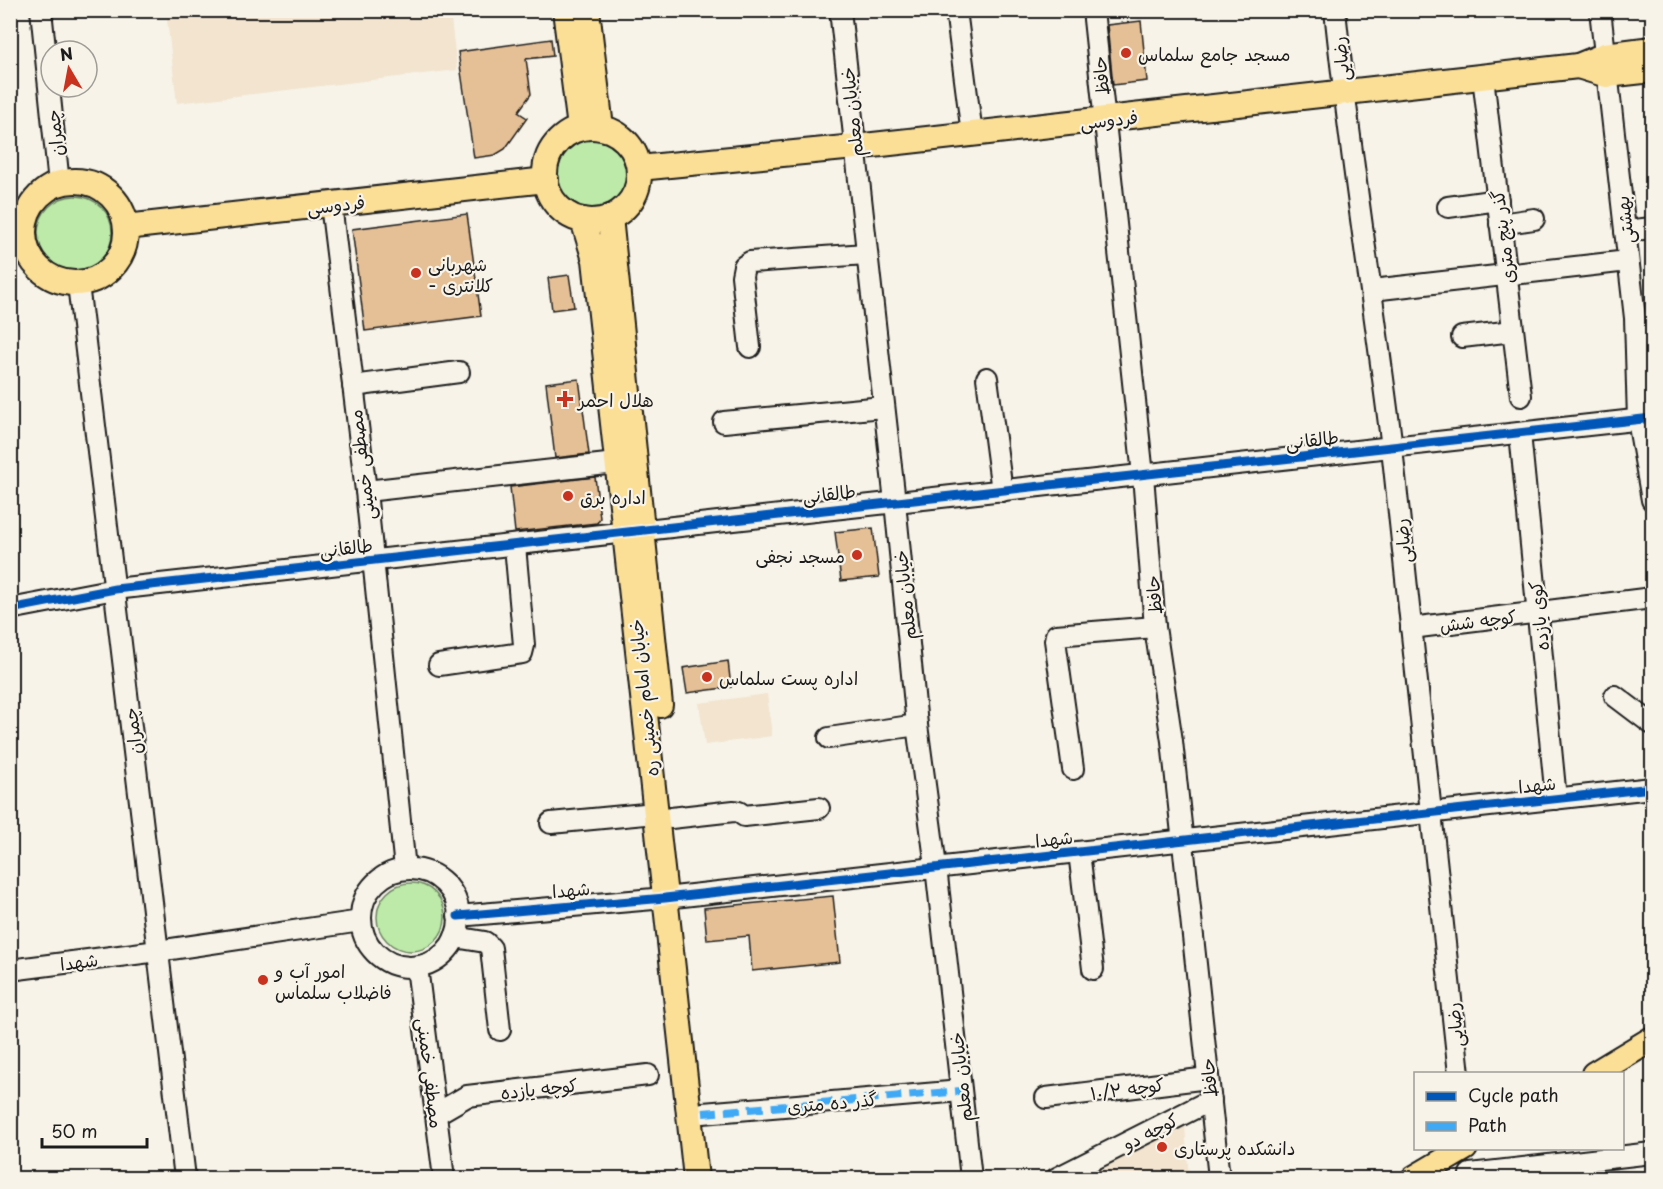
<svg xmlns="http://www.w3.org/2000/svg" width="1663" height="1189" font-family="'Playpen Sans','Playpen Sans Arabic',sans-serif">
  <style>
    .built { fill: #f2e4cf }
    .green { fill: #bdeaa8; stroke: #6c8362; stroke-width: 1.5 }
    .building { fill: #e5c096; stroke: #1c1c1c; stroke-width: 1.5 }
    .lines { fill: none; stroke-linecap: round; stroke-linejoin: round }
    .minor-casing { stroke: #1c1c1c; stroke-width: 24 }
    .major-casing { stroke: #1c1c1c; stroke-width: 28 }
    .minor { stroke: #f7f3e8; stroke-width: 20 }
    .major { stroke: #fbdf96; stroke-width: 24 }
    .quiet { stroke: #3fa9f5; stroke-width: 8; stroke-dasharray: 15 8; stroke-linecap: butt }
    .cycleway-casing { stroke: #f7f3e8; stroke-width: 13 }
    .cycleway { stroke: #0057b8; stroke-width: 9 }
    .poi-dot { fill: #c8321e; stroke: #f7f3e8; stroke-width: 2 }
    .labels { text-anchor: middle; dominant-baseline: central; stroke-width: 4.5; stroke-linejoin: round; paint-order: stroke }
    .poi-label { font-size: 18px; fill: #1c1c1c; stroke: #f7f3e8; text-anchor: start }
    .street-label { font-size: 18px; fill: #1c1c1c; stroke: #f7f3e8 }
  </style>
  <rect width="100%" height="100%" fill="#f7f3e8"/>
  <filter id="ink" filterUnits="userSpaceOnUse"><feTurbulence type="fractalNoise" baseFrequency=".0167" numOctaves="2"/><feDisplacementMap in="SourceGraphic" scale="12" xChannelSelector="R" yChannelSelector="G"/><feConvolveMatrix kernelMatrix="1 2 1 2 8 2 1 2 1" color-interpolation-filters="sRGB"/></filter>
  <g filter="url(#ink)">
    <!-- built -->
    <g class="built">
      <path d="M166,11h284l7,59 -280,33z"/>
      <path d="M767,694l5,42 -67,9 -6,-42z"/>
      <path d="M1185,1126l4,52h-97l-1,-10z"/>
    </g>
    <!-- green -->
    <g class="green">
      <circle cx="593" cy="173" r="40"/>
      <circle cx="75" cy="233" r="37"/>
      <circle cx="411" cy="917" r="34"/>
    </g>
    <!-- building -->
    <g class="building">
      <path d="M1141,21l6,60 -34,4 -6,-60z"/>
      <path d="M551,39l2,17 -27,3 5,35 -13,18 9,6 -22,31 -10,6 -21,3 -16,-106z"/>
      <path d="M467,214l14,102 -116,15 -13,-102z"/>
      <path d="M569,275l5,32 -22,3 -4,-32z"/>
      <path d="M579,379l10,75 -34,4 -9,-75z"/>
      <path d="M595,477l5,41 -3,5 -82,9 -5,-45z"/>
      <path d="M873,528l6,49 -38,4 -6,-49z"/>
      <path d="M728,661l3,26 -44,6 -4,-25z"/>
      <path d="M833,896l7,66 -88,9 -3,-35 -42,4 -3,-32z"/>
    </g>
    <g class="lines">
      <!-- minor casing -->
      <g class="minor-casing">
        <g id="minor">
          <path d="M41,10l18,174"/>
          <path d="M840,10l55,492 22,223 19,142 35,311"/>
          <path d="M956,10l16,124"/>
          <path d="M1093,10l50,465 12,152 17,114 47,437"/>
          <path d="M1335,10c15,147 39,292 57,438 24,208 45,417 67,626"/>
          <path d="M1600,10l35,308 3,102 14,80"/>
          <path d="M1483,77l38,319"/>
          <path d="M331,204l35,287 39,378"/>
          <path d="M1448,207l50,-7"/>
          <path d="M1500,224l34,-5"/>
          <path d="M1625,231l27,-3"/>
          <path d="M78,284l107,894"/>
          <path d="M1372,290l256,-29"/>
          <path d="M1462,337l51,-6"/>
          <path d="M750,347l-8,-71 2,-10 6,-4 116,-8"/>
          <path d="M987,378l15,113"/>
          <path d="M353,386l106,-14"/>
          <path d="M724,422l159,-15"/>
          <path d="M1520,433l36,366"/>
          <path d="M366,491l250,-28"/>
          <path d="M10,609l105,-20 1537,-171"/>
          <path d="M1411,628l241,-30"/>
          <path d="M439,665l83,-12 2,-8 -9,-99"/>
          <path d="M1615,696l37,28"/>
          <path d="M829,738l88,-13"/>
          <path d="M1073,769l-18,-129 1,-5 99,-8"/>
          <path d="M671,818l63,-7 5,1 5,4 75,-8"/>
          <path d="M551,823l104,-10"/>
          <path d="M1079,852l14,117"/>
          <circle cx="410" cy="918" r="49"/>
          <path d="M458,916l207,-18 987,-110"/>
          <path d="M455,937l30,5 6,6 9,82"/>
          <path d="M417,967l27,211"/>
          <path d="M10,970l148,-19 203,-30"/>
          <path d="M1046,1098l162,-20"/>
          <path d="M703,1113l258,-22"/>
          <path d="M436,1114l31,-18 181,-21"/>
          <path d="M1470,1174l182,-21"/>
          <path d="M1057,1178l154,-78"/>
        </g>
      </g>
      <!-- major casing -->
      <g class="major-casing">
        <g id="major">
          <path d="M565,10l15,118"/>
          <path d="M587,10l14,118"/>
          <path d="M1578,66l29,9 45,-5"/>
          <circle cx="592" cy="174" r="47"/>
          <path d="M639,168l216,-21 652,-73 71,-8 27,-11 47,-6"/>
          <circle cx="75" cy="232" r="51"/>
          <path d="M610,217l50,488"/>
          <path d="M583,220l12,40 101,918"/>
          <path d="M126,227l420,-47"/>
          <path d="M1594,1074l58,-35"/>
          <path d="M1414,1178l51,-30"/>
        </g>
      </g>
      <!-- minor -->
      <use href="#minor" class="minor"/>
      <!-- major -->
      <use href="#major" class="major"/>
      <!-- quiet -->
      <path class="quiet" d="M703,1113l258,-22"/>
      <!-- cycleway casing -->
      <g class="cycleway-casing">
        <g id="cycleway">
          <path d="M10,609l105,-20 1537,-171"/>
          <path d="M458,916l207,-18 987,-110"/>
        </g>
      </g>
      <!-- cycleway -->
      <use href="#cycleway" class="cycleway"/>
    </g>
  </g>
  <!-- markers -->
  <g class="poi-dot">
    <circle cx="1126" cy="53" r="6"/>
    <circle cx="416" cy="273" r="6"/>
    <path d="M562 390h6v6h6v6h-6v6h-6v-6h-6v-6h6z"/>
    <circle cx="568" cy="496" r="6"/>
    <circle cx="857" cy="555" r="6"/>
    <circle cx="707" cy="677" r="6"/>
    <circle cx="263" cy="980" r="6"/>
    <circle cx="1162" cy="1147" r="6"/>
  </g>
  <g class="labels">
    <!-- poi labels -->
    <g class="poi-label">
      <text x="1138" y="53">مسجد جامع سلماس</text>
      <text x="428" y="263">شهربانی<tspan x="428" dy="21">- کلانتری</tspan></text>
      <text x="578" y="399">هلال احمر</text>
      <text x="580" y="496">اداره برق</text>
      <text x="845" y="555" text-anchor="end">مسجد نجفی</text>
      <text x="719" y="677">اداره پست سلماس</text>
      <text x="275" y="970">امور آب و<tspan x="275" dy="21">فاضلاب سلماس</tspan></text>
      <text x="1174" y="1147">دانشکده پرستاری</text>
    </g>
    <!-- street labels -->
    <g class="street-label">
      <text transform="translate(1340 59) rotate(-96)">رضایی</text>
      <text transform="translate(1100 76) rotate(-96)">حافظ</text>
      <text transform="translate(851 112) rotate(-96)">خیابان معلم</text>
      <text transform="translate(1109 119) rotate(-6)">فردوسی</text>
      <text transform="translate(54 133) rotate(-96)">چمران</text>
      <text transform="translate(336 204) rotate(-6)">فردوسی</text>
      <text transform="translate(1624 220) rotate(-97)">بهشتی</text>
      <text transform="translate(1502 237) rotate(-97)">گذر پنج متری</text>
      <text transform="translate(1312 439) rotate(-6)">طالقانی</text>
      <text transform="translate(361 465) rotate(-97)">مصطفی خمینی</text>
      <text transform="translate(829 493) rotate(-6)">طالقانی</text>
      <text transform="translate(1402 541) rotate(-96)">رضایی</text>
      <text transform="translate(346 547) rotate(-6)">طالقانی</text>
      <text transform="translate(904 595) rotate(-96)">خیابان معلم</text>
      <text transform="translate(1153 595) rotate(-95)">حافظ</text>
      <text transform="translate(1538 616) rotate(-96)">کوی یازده</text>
      <text transform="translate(1478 620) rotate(-7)">کوچه شش</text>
      <text transform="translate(643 698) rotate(-96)">خیابان امام خمینی ره</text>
      <text transform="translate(132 731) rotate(-97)">چمران</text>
      <text transform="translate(1537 784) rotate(-6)">شهدا</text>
      <text transform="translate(1054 838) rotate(-6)">شهدا</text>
      <text transform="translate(571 889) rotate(-5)">شهدا</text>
      <text transform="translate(79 961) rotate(-7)">شهدا</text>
      <text transform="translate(1454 1025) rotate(-96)">رضایی</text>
      <text transform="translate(431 1073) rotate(83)">مصطفی خمینی</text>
      <text transform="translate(960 1077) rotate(-96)">خیابان معلم</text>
      <text transform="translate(1208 1078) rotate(-96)">حافظ</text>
      <text transform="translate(539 1088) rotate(-6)">کوچه یازده</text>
      <text transform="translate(1127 1088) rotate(-7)">کوچه ۱۰/۲</text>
      <text transform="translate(832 1102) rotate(-5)">گذر ده متری</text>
      <text transform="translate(1150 1131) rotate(-27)">کوچه دو</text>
    </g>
  </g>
  <!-- margin -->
  <rect width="1663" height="1189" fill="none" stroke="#f7f3e8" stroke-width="36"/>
  <rect x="18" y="18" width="1627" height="1153" fill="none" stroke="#1c1c1c" stroke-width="2" filter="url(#ink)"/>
  <!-- legend -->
  <rect x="1414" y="1072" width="210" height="78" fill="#f7f3e8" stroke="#9f9d96" stroke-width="1.5"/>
  <rect x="1426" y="1092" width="30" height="9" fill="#0057b8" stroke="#9f9d96" stroke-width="1.5"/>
  <text x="1468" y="1102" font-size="18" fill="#1c1c1c">Cycle path</text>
  <rect x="1426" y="1122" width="30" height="9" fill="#3fa9f5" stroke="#9f9d96" stroke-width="1.5"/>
  <text x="1468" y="1132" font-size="18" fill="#1c1c1c">Path</text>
  <!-- north arrow -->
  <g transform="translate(69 69) rotate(350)"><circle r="28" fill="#f7f3e8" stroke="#9f9d96" stroke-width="1.5"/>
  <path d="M0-4.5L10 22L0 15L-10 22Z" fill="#c8321e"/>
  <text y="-9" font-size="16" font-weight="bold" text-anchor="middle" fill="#1c1c1c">N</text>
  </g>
  <!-- scale -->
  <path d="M42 1138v9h105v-9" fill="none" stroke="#1c1c1c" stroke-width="3"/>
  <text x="51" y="1138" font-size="18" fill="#1c1c1c" stroke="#f7f3e8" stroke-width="4.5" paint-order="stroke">50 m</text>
</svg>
